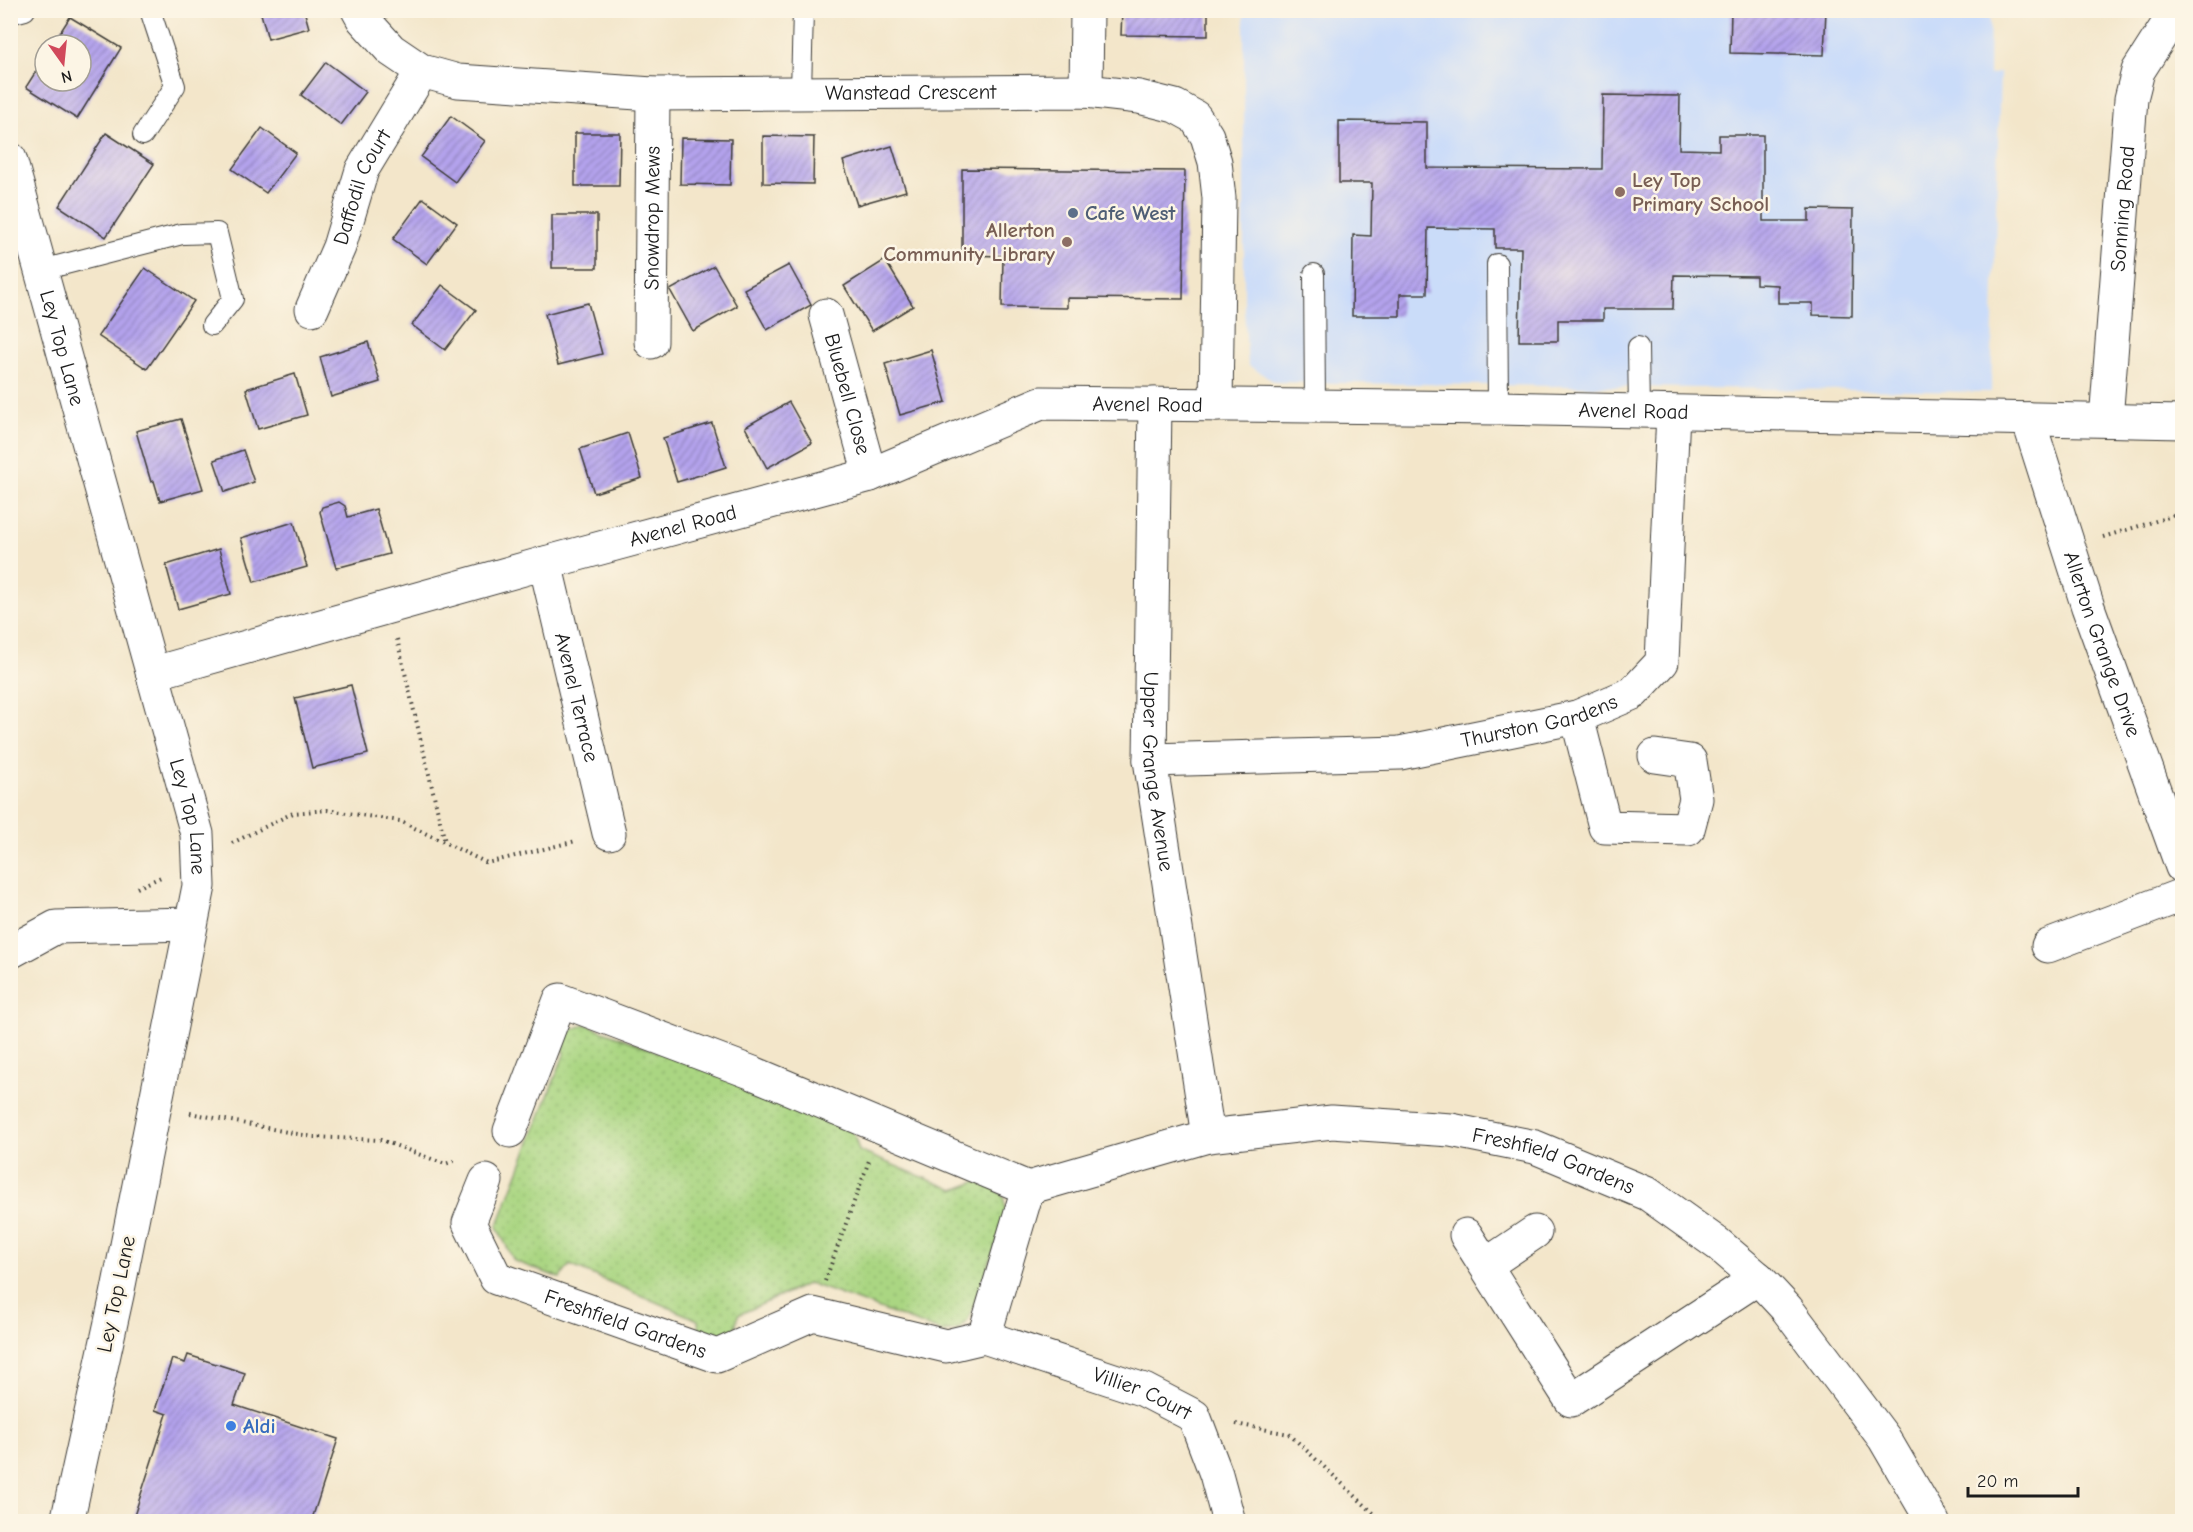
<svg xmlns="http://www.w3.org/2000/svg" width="2193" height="1532" font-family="'Comic Neue',sans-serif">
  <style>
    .built { fill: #cadcf9 }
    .grass { fill: url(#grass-dots); stroke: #63794f; stroke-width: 1.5 }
    .building { fill: url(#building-hatch) }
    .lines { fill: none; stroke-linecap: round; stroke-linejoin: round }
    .lane-casing { stroke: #3c3a36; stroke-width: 22 }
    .street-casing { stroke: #3c3a36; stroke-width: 35 }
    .path { stroke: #3c3a36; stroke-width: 4; stroke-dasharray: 1.5 4.5; stroke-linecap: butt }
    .lane { stroke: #fff; stroke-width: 20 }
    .street { stroke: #fff; stroke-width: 33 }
    .education-dot { fill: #8d6e63; stroke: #fcf5e5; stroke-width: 2 }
    .service-dot { fill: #5c6f8a; stroke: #fcf5e5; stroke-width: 2 }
    .shop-dot { fill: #3f7fe0; stroke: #fcf5e5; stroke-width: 2 }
    .labels { text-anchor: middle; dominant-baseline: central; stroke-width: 5; stroke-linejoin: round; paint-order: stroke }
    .street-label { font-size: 21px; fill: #1c1c1c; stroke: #fcf5e5 }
    .education-label { font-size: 21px; font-weight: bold; fill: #785e54; stroke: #fcf5e5; text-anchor: start }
    .service-label { font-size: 21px; font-weight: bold; fill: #4e5e75; stroke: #fcf5e5; text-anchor: start }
    .shop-label { font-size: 21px; font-weight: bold; fill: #366cbe; stroke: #fcf5e5; text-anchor: start }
  </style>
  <defs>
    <pattern id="grass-dots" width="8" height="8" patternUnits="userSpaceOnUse" patternTransform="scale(1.5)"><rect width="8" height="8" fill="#aad682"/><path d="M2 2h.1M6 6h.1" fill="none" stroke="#92b770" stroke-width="1.8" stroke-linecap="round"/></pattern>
    <pattern id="building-hatch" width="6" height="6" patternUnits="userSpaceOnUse" patternTransform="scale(1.5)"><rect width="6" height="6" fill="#b4a3ed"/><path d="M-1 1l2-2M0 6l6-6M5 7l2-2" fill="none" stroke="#9284bf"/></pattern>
  </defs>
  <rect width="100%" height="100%" fill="#fcf5e5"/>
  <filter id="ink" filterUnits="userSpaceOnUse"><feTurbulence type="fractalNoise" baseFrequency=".0167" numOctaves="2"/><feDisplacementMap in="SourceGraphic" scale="12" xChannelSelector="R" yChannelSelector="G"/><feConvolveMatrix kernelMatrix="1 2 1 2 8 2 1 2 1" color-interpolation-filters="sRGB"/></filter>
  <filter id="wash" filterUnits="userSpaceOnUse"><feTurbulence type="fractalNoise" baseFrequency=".008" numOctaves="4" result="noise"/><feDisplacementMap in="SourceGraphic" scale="24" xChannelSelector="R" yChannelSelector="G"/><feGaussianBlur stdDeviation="1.35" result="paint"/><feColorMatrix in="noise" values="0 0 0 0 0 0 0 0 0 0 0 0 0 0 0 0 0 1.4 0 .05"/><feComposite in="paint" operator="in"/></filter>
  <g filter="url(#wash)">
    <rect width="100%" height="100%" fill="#f3e6ca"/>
    <!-- built -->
    <path class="built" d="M1244,10l746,1 -1,64 11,-3 -9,320 -716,-10 -27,-17 -4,-56z"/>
    <!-- grass -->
    <path class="grass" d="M585,1024l266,101 8,26 95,39 30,-11 19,17 4,19 -39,105 -10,10 -16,2 -133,-49 -71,32 -4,19 -11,6 -24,-6 -1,-14 -128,-55 -10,13 -46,-17 -17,-34 68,-175 -11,-14z"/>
    <g id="blocks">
      <!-- building -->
      <g class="building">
        <path d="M260,10h44l5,18 -41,11z"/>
        <path d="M1122,10h86v26l-87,-1z"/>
        <path d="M1731,10h95l-2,45 -94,-2z"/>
        <path d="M70,17l51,31 -44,71 -51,-32 19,-30v24h36v-36h-29z"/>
        <path d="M326,62l40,30 -25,33 -40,-30z"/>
        <path d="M1603,95l77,1 -1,53 40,1v-15h44v86h46v-12l44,1 -1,106 -39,-1v-12h-35v-18l-22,-1v-8l-82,-1 -1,34h-70v11h-45v21h-39l2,-93h-26v-19l-67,-1 -1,66h-27v22h-48l1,-81 18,1 1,-53h-33v-62l88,1v46l175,1z"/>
        <path d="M451,116l34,25 -30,41 -34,-25z"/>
        <path d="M262,128l34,25 -30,40 -34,-24z"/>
        <path d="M106,133l48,31 -48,73 -47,-31z"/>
        <path d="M575,133h45l-1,53h-44z"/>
        <path d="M763,136l51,1 -1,47 -50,-1z"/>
        <path d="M681,138l50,1 -1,46 -50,-1z"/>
        <path d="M892,146l14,45 -49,14 -14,-44z"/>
        <path d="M962,169l223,2 -2,128 -116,-1v10l-65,-1 1,-51 -41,-1z"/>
        <path d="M423,198l34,25 -30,41 -34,-25z"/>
        <rect x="552" y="215" width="45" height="53"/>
        <path d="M885,260l28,46 -41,25 -28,-45z"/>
        <path d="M789,265l22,40 -44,25 -23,-41z"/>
        <path d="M714,266l23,40 -44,25 -23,-41z"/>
        <path d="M145,268l49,33 -47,68 -49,-33z"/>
        <path d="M442,285l34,25 -31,40 -33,-25z"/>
        <path d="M588,303l14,51 -44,11 -13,-51z"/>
        <path d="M368,342l12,40 -49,15 -11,-40z"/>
        <path d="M931,350l15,52 -46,13 -15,-51z"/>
        <path d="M295,374l12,41 -49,14 -12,-40z"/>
        <path d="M789,402l23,41 -45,25 -22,-41z"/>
        <path d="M181,419l22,70 -43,12 -6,-20 -3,1 -15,-51z"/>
        <path d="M712,423l14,44 -49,15 -14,-44z"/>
        <path d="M628,433l14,45 -48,15 -14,-44z"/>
        <path d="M243,450l11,32 -29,10 -11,-32z"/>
        <path d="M339,502l6,4 3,11 28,-8 13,45 -53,14 -16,-56 2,-5z"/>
        <path d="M294,522l13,45 -53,15 -13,-44z"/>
        <path d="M219,549l12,45 -53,15 -12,-44z"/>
        <path d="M351,685l17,69 -56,14 -17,-70z"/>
        <path d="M188,1355l57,18 -11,32 104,34 -27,83h-179l35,-108 -12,-4 17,-51 13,4z"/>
      </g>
    </g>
  </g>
  <g filter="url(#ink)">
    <use href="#blocks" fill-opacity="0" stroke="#3c3a36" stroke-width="1.5"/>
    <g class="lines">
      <!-- lane casing -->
      <g class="lane-casing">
        <g id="lane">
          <path d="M10,14l15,-4"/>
          <path d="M801,92l2,-82"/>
          <path d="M143,135l32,-49 -25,-76"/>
          <path d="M1497,264l1,144"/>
          <path d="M42,270l140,-36 35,-1 16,66 -21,26"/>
          <path d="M1314,274l1,132"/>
          <path d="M1638,347l1,64"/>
        </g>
      </g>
      <!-- street casing -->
      <g class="street-casing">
        <g id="street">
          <path id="s1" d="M358,10l5,9 28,31 31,21 36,10 195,13 433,-3 53,6 36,9 20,11 12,19 8,26 4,36 -3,207"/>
          <path d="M1086,91l1,-81"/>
          <path id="s2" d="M10,159l187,675 2,52 -82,409 -50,227"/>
          <path id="s3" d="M312,309l27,-62 23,-77 60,-99"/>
          <path id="s4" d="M826,315l44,160"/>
          <path id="s5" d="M651,342l2,-248"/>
          <path id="s6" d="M1155,404l-5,356 58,376"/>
          <path id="s7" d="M2028,419l60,188 94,260"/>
          <path id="s8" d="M2106,420l25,-321 7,-28 39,-61"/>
          <path id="s9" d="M545,563l64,270"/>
          <path id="s10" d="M154,673l391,-110 325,-88 171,-72 457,5 684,14"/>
          <path d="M1577,717l28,110 83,2 8,-30 -6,-38 -35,-5"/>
          <path id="s11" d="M1150,760l250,-7 177,-36 56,-24 29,-31 11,-250"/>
          <path d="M2048,946l134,-51"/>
          <path d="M10,952l46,-25 135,-3"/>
          <path d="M510,1131l50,-131 193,73 275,115"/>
          <path id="s12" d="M486,1181l-17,42 27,55 221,78 96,-42 133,32 38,-9"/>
          <path d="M1466,1235l105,165 187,-122"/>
          <path d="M1486,1265l49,-33"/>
          <path id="s13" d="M984,1337l44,-149 180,-52 124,-14 119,8 84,17 113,47 70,50 40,34 29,31 97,129 49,84"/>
          <path id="s14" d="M984,1337l160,53 50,26 22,58 13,48"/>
        </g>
      </g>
      <!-- path -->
      <g class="path">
        <path d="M2103,537l79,-24"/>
        <path d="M397,639l48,203"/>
        <path d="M232,843l61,-30 34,-3 73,11 87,42 89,-22"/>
        <path d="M137,888l26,-12"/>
        <path d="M190,1113l123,24 68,3 64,24 12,-4"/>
        <path d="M825,1281l45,-123"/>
        <path d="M1236,1424l53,10 94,88"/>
      </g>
      <!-- lane -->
      <use href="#lane" class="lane"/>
      <!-- street -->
      <use href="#street" class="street"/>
    </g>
  </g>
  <!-- markers -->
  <g class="education-dot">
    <circle cx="1620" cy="192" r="6"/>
    <circle cx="1067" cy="242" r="6"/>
  </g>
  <circle class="service-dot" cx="1073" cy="213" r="6"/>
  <circle class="shop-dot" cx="231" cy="1426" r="6"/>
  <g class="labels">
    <!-- street labels -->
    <g class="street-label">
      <text stroke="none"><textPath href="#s1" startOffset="580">Wanstead Crescent</textPath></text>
      <text stroke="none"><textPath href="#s3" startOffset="132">Daffodil Court</textPath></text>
      <text stroke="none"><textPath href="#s8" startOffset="212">Sonning Road</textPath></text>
      <text stroke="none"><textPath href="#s5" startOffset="124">Snowdrop Mews</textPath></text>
      <text stroke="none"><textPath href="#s2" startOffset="196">Ley Top Lane</textPath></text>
      <text stroke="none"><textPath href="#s4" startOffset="82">Bluebell Close</textPath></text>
      <text stroke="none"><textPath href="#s10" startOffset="1035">Avenel Road</textPath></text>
      <text stroke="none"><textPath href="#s10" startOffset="1521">Avenel Road</textPath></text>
      <text stroke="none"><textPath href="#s10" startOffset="549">Avenel Road</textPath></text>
      <text stroke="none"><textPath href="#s7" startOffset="237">Allerton Grange Drive</textPath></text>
      <text stroke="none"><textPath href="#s9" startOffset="138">Avenel Terrace</textPath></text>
      <text stroke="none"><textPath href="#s11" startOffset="393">Thurston Gardens</textPath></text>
      <text stroke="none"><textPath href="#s6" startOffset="368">Upper Grange Avenue</textPath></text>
      <text stroke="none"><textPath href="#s2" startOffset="682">Ley Top Lane</textPath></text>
      <text stroke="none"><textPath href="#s13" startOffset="694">Freshfield Gardens</textPath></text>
      <text transform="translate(116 1294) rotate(-78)">Ley Top Lane</text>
      <text stroke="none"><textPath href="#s12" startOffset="244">Freshfield Gardens</textPath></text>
      <text stroke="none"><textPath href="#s14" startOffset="168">Villier Court</textPath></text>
    </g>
    <!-- education labels -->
    <g class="education-label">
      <text x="1632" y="180">Ley Top<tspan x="1632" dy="24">Primary School</tspan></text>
      <text x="1055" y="230" text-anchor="end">Allerton<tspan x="1055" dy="24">Community Library</tspan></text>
    </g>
    <!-- service labels -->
    <g class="service-label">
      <text x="1085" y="213">Cafe West</text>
    </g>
    <!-- shop labels -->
    <g class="shop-label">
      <text x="243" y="1426">Aldi</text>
    </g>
  </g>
  <!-- margin -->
  <rect width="2193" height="1532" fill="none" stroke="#fcf5e5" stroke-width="36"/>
  <!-- north arrow -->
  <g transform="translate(63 63) rotate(165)"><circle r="28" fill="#fcf5e5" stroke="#a29e95" stroke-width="1.5"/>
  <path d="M0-4.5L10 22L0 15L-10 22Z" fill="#d1495b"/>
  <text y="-9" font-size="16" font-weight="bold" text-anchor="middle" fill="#1c1c1c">N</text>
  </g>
  <!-- scale -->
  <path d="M1968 1487v9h110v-9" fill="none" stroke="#1c1c1c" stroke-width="3"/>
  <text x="1977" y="1487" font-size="18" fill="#1c1c1c" stroke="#fcf5e5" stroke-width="4.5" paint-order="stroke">20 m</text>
</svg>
